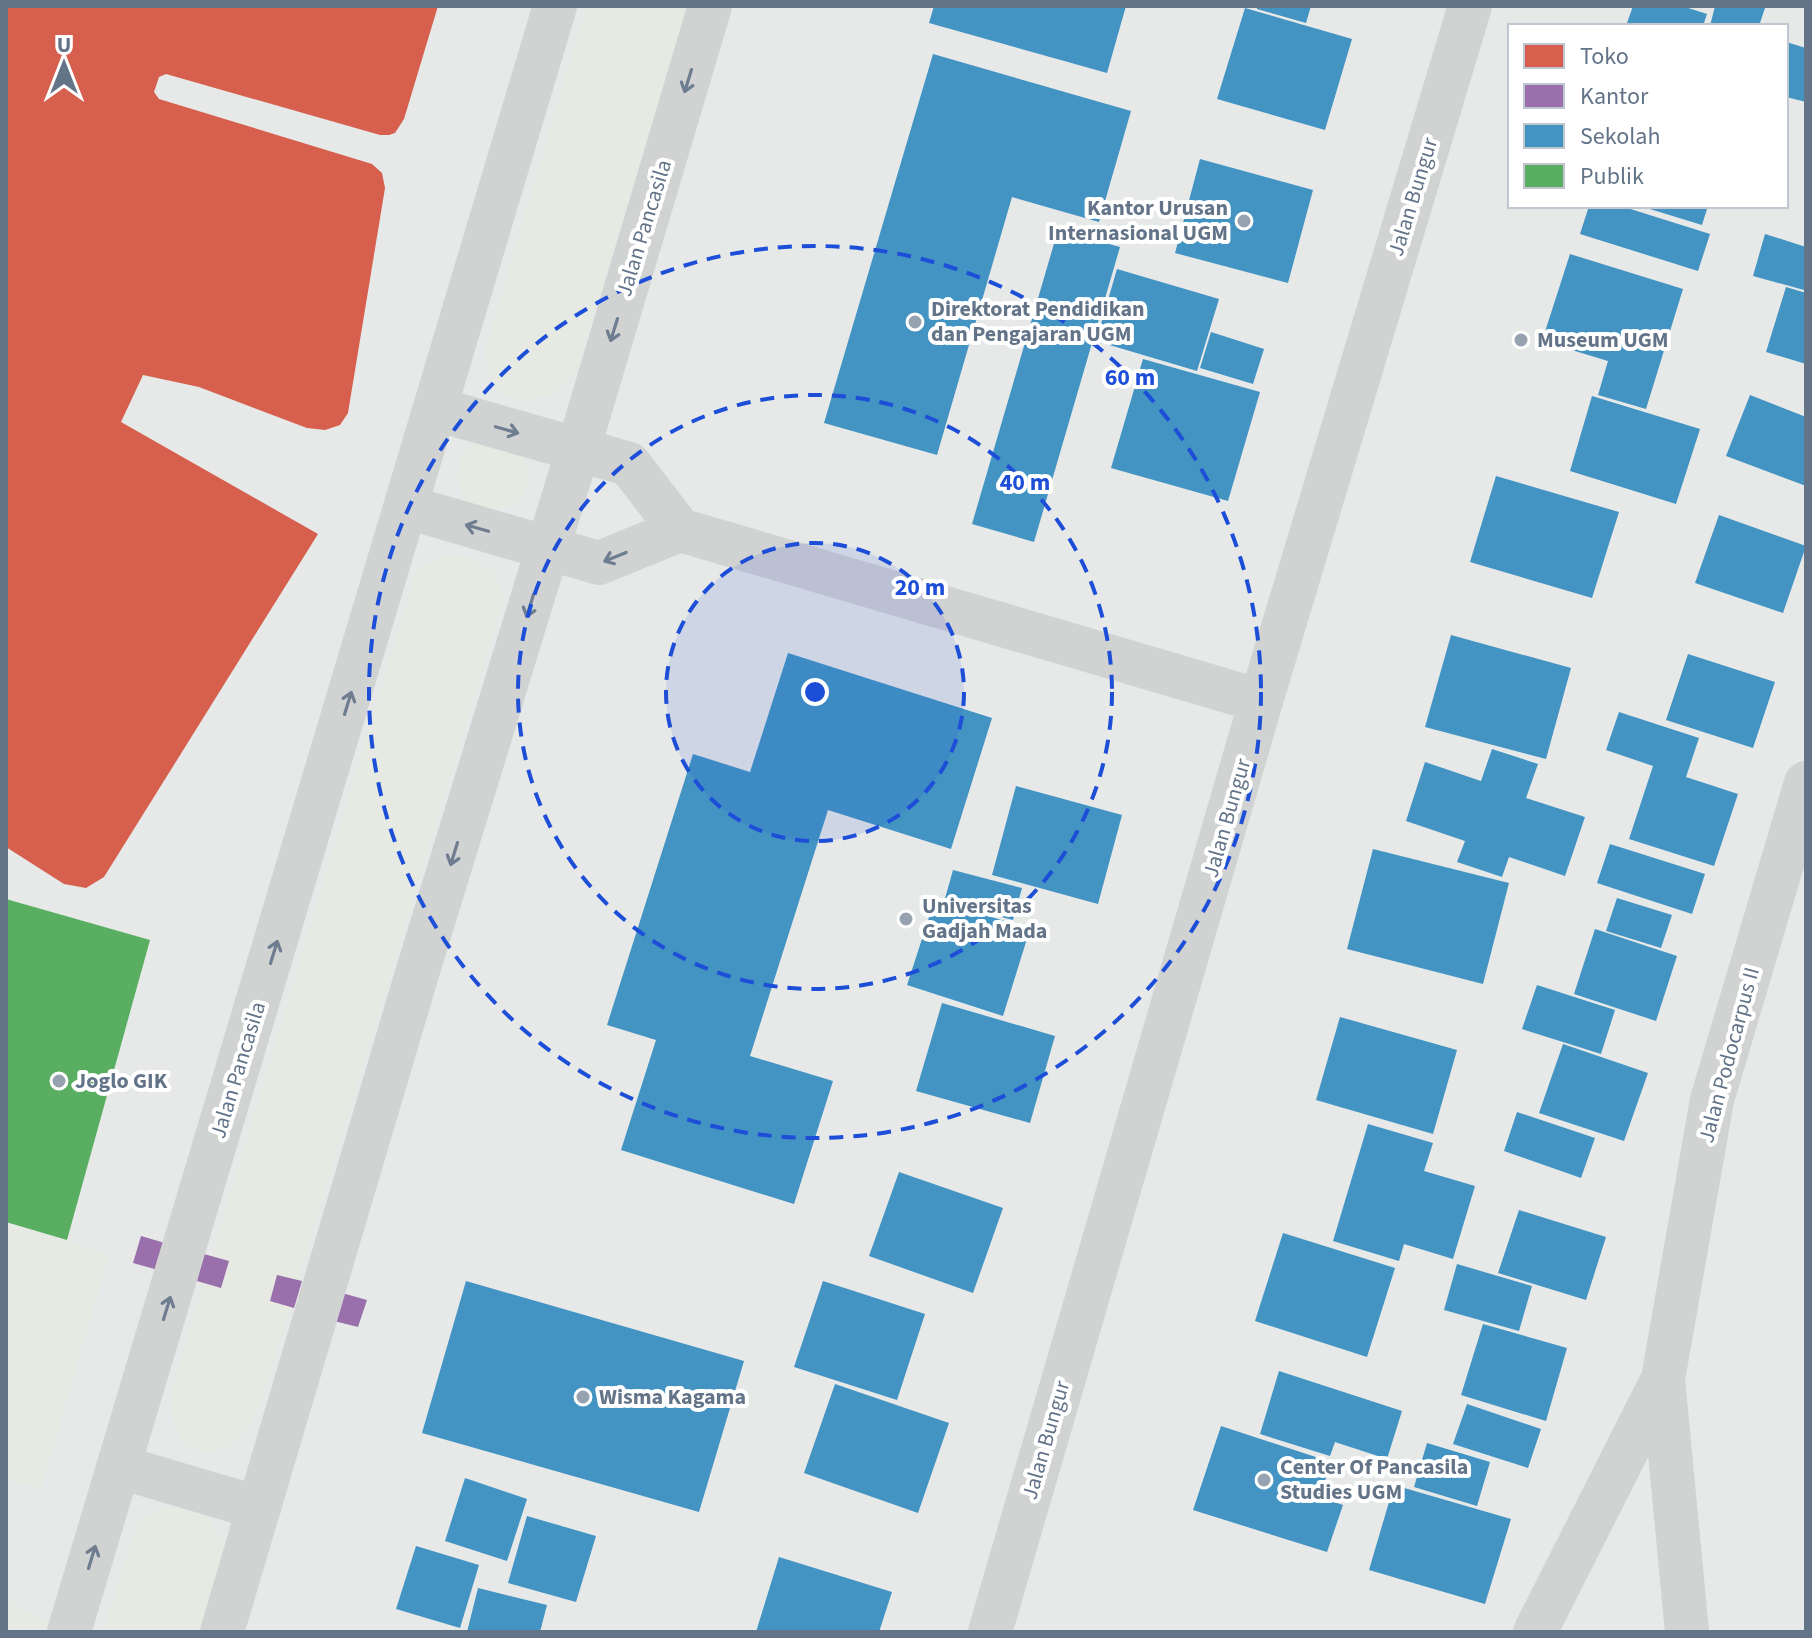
<svg xmlns="http://www.w3.org/2000/svg" width="1812" height="1638" font-family="'Source Sans 3',sans-serif">
  <style>
    .built { fill: #e6e9e8; fill-rule: evenodd }
    .green { fill: #e6eae3 }
    .shops { fill: #d6604d }
    .offices { fill: #9970ab }
    .schools { fill: #4393c3 }
    .public { fill: #5aae61 }
    .lines { fill: none; stroke-linecap: round; stroke-linejoin: round }
    .minor { stroke: #d1d2d2; stroke-width: 44 }
    .oneway { stroke: #6e7d90 }
    .ring { fill: none; stroke: #1d4ed8; stroke-width: 4; stroke-dasharray: 14 10 }
    .poi-dot { fill: #96a2af; stroke: #fff; stroke-width: 3 }
    .labels { text-anchor: middle; dominant-baseline: central; stroke-width: 8; stroke-linejoin: round; paint-order: stroke }
    .street-label { font-size: 22px; fill: #637489; stroke: #fff }
    .poi-label { font-size: 22px; font-weight: bold; fill: #637489; stroke: #fff; text-anchor: start }
    .centre { fill: #1d4ed8; stroke: #fff; stroke-width: 4 }
    .ring-label { font-size: 24px; text-anchor: middle; font-weight: bold; fill: #1d4ed8; stroke: #fff; stroke-width: 8; stroke-linejoin: round; paint-order: stroke }
  </style>
  <rect width="100%" height="100%" fill="#f6f7f5"/>
  <!-- built -->
  <path class="built" d="M6,6h1800v1626h-1800zM1510,26h276v180h-276z"/>
  <!-- green -->
  <g class="green">
    <path d="M586,6h102l-112,366c-34,42 -86,38 -91,-22z"/>
    <path d="M476,443l45,9c37,65 -77,85 -62,8z"/>
    <path d="M452,555c28,2 46,16 52,44l-246,814c-10,15 -23,34 -41,38 -39,9 -50,-37 -44,-66l243,-814 10,-8z"/>
    <path d="M6,1222l103,33 -68,234 -35,-10z"/>
    <path d="M176,1505l30,10 16,22 4,15 -24,80h-99l33,-106 12,-12z"/>
    <path d="M6,1596l13,13 28,12 -3,11h-38z"/>
  </g>
  <!-- shops -->
  <path class="shops" d="M6,6h432l-34,113 -9,14 -6,2h-9l-214,-61 -7,3 -5,15 5,7 213,65 10,9 3,15 -37,225 -8,12 -15,5 -18,-2 -108,-41 -56,-12 -22,47 197,112 -214,343 -18,11 -22,-4 -58,-37z"/>
  <!-- offices -->
  <g class="offices">
    <path d="M141,1236l24,7 -7,27 -25,-7z"/>
    <path d="M204,1254l25,7 -8,27 -24,-7z"/>
    <path d="M277,1275l25,6 -8,27 -24,-7z"/>
    <path d="M342,1293l25,7 -9,27 -24,-6z"/>
  </g>
  <!-- schools -->
  <g class="schools">
    <path d="M934,6h192l-19,67 -178,-50z"/>
    <path d="M1257,6h54l-5,17 -49,-14z"/>
    <path d="M1633,6h49l25,8 -4,12h-77z"/>
    <path d="M1715,6h43l7,2 -6,18h-49z"/>
    <path d="M1245,8l107,31 -27,91 -108,-31z"/>
    <path d="M1786,42l20,6v54l-20,-5z"/>
    <path d="M933,54l198,57 -32,111 -87,-25 -75,258 -113,-32z"/>
    <path d="M1200,159l113,31 -25,93 -113,-30z"/>
    <path d="M1589,206h32l89,28 -12,37 -118,-37z"/>
    <path d="M1640,206h68l-6,19z"/>
    <path d="M1058,230l62,17 -86,295 -62,-18z"/>
    <path d="M1765,234l41,13 -2,43 -51,-14z"/>
    <path d="M1570,254l113,35 -37,120 -48,-14 10,-34 -66,-20z"/>
    <path d="M1117,269l102,30 -22,72 -101,-30z"/>
    <path d="M1786,287l20,6v71l-40,-12z"/>
    <path d="M1211,332l53,17 -11,35 -53,-16z"/>
    <path d="M1143,359l117,33 -32,109 -117,-33z"/>
    <path d="M1750,395l56,22v69l-80,-30z"/>
    <path d="M1592,396l108,33 -24,75 -106,-33z"/>
    <path d="M1496,476l123,36 -27,86 -122,-36z"/>
    <path d="M1719,515l87,31 -23,67 -88,-30z"/>
    <path d="M1451,635l120,33 -25,91 -121,-32z"/>
    <path d="M788,653l204,65 -41,131 -123,-39 -78,246 83,25 -39,123 -173,-54 35,-110 -49,-15 86,-271 57,18z"/>
    <path d="M1688,654l87,28 -22,66 -87,-28z"/>
    <path d="M1619,712l80,26 -13,39 52,17 -24,72 -85,-27 24,-73 -47,-16z"/>
    <path d="M1492,749l46,15 -12,34 59,19 -20,59 -56,-19 -7,20 -45,-15 8,-21 -59,-20 19,-59 56,19z"/>
    <path d="M1016,786l106,29 -24,89 -106,-29z"/>
    <path d="M1610,844l95,30 -13,40 -95,-31z"/>
    <path d="M1373,849l136,34 -26,101 -136,-35z"/>
    <path d="M953,870l69,18 -9,32 -63,-16 80,25 -27,87 -96,-31 28,-86 9,3z"/>
    <path d="M1617,898l55,17 -11,33 -55,-17z"/>
    <path d="M1595,929l82,27 -21,65 -82,-27z"/>
    <path d="M1537,985l78,25 -14,44 -79,-25z"/>
    <path d="M942,1003l113,33 -25,87 -114,-32z"/>
    <path d="M1340,1017l117,33 -24,84 -117,-34z"/>
    <path d="M1563,1044l85,29 -24,68 -85,-28z"/>
    <path d="M1517,1112l78,26 -14,40 -77,-27z"/>
    <path d="M1368,1124l65,19 -9,28 51,15 -22,73 -49,-15 -5,17 -66,-20z"/>
    <path d="M899,1172l104,36 -30,85 -104,-37z"/>
    <path d="M1519,1210l87,27 -20,63 -88,-27z"/>
    <path d="M1283,1233l112,35 -28,89 -112,-36z"/>
    <path d="M1457,1264l75,22 -13,45 -75,-21z"/>
    <path d="M466,1281l278,80 -45,151 -277,-79z"/>
    <path d="M823,1281l102,33 -28,86 -103,-33z"/>
    <path d="M1483,1324l84,24 -21,73 -85,-26z"/>
    <path d="M1279,1371l123,40 -15,48 -52,-17 -5,14 -70,-22z"/>
    <path d="M835,1384l114,39 -31,90 -114,-40z"/>
    <path d="M1467,1404l74,25 -13,39 -75,-24z"/>
    <path d="M1221,1426l110,36 -11,35 23,8 -16,47 -134,-42z"/>
    <path d="M1427,1443l63,19 -13,44 -63,-19z"/>
    <path d="M465,1478l62,21 -20,62 -62,-20z"/>
    <path d="M1394,1485l117,34 -26,85 -116,-34z"/>
    <path d="M527,1516l69,20 -20,66 -68,-19z"/>
    <path d="M416,1546l63,19 -19,63 -64,-19z"/>
    <path d="M779,1557l113,35 -13,40h-123z"/>
    <path d="M478,1588l69,17 -7,27h-73z"/>
  </g>
  <!-- public -->
  <path class="public" d="M6,899l144,41 -83,300 -61,-18z"/>
  <g class="lines">
    <!-- minor -->
    <g class="minor">
      <path d="M436,409l193,55 51,66 581,171"/>
      <path d="M407,507l192,56 81,-33"/>
      <path d="M120,1467l139,41"/>
      <path d="M69,1632l486,-1626"/>
      <path d="M222,1632l197,-665 159,-517 132,-444"/>
      <path d="M990,1632l271,-931 209,-695"/>
      <path d="M1535,1632l128,-253"/>
      <path d="M1687,1632l-24,-253 49,-279 94,-317"/>
    </g>
  </g>
  <!-- one-way arrows -->
  <defs><path id="oneway-shaft" d="M-6 0H5M1.5-3L5.5 0L1.5 3" fill="none" stroke-width="1.6" stroke-linecap="round" stroke-linejoin="round" transform="scale(2)"/></defs>
  <g class="oneway">
    <use href="#oneway-shaft" transform="translate(688 81) rotate(107)"/>
    <use href="#oneway-shaft" transform="translate(614 330) rotate(107)"/>
    <use href="#oneway-shaft" transform="translate(507 430) rotate(16)"/>
    <use href="#oneway-shaft" transform="translate(477 528) rotate(-164)"/>
    <use href="#oneway-shaft" transform="translate(615 557) rotate(158)"/>
    <use href="#oneway-shaft" transform="translate(530 606) rotate(107)"/>
    <use href="#oneway-shaft" transform="translate(348 703) rotate(-73)"/>
    <use href="#oneway-shaft" transform="translate(454 854) rotate(107)"/>
    <use href="#oneway-shaft" transform="translate(274 952) rotate(-73)"/>
    <use href="#oneway-shaft" transform="translate(167 1308) rotate(-73)"/>
    <use href="#oneway-shaft" transform="translate(92 1557) rotate(-73)"/>
  </g>
  <!-- distance rings -->
  <circle cx="815" cy="692" r="149" fill="#1d4ed8" fill-opacity=".12"/>
  <g class="ring">
    <circle cx="815" cy="692" r="149"/>
    <circle cx="815" cy="692" r="297"/>
    <circle cx="815" cy="692" r="446"/>
  </g>
  <!-- markers -->
  <g class="poi-dot">
    <circle cx="1244" cy="221" r="8"/>
    <circle cx="915" cy="322" r="8"/>
    <circle cx="1521" cy="340" r="8"/>
    <circle cx="906" cy="919" r="8"/>
    <circle cx="59" cy="1081" r="8"/>
    <circle cx="583" cy="1397" r="8"/>
    <circle cx="1264" cy="1480" r="8"/>
  </g>
  <g class="labels">
    <!-- street labels -->
    <g class="street-label">
      <text transform="translate(1413 197) rotate(-73)">Jalan Bungur</text>
      <text transform="translate(644 228) rotate(-73)">Jalan Pancasila</text>
      <text transform="translate(1227 818) rotate(-74)">Jalan Bungur</text>
      <text transform="translate(1729 1055) rotate(-75)">Jalan Podocarpus II</text>
      <text transform="translate(238 1070) rotate(-73)">Jalan Pancasila</text>
      <text transform="translate(1046 1440) rotate(-74)">Jalan Bungur</text>
    </g>
    <!-- poi labels -->
    <g class="poi-label">
      <text x="1228" y="208" text-anchor="end">Kantor Urusan<tspan x="1228" dy="25">Internasional UGM</tspan></text>
      <text x="931" y="309">Direktorat Pendidikan<tspan x="931" dy="25">dan Pengajaran UGM</tspan></text>
      <text x="1537" y="340">Museum UGM</text>
      <text x="922" y="906">Universitas<tspan x="922" dy="25">Gadjah Mada</tspan></text>
      <text x="75" y="1081">Joglo GIK</text>
      <text x="599" y="1397">Wisma Kagama</text>
      <text x="1280" y="1467">Center Of Pancasila<tspan x="1280" dy="25">Studies UGM</tspan></text>
    </g>
  </g>
  <circle cx="815" cy="692" r="12" class="centre"/>
  <g class="ring-label">
    <text x="1130" y="385">60 m</text>
    <text x="1025" y="490">40 m</text>
    <text x="920" y="595">20 m</text>
  </g>
  <!-- border -->
  <rect width="1812" height="1638" fill="none" stroke="#637489" stroke-width="16"/>
  <!-- legend -->
  <rect x="1508" y="24" width="280" height="184" fill="#ffffff" stroke="#c1c7d0" stroke-width="2"/>
  <rect x="1524" y="44" width="40" height="24" fill="#d6604d" stroke="#c1c7d0" stroke-width="2"/>
  <text x="1580" y="64" font-size="24" fill="#637489">Toko</text>
  <rect x="1524" y="84" width="40" height="24" fill="#9970ab" stroke="#c1c7d0" stroke-width="2"/>
  <text x="1580" y="104" font-size="24" fill="#637489">Kantor</text>
  <rect x="1524" y="124" width="40" height="24" fill="#4393c3" stroke="#c1c7d0" stroke-width="2"/>
  <text x="1580" y="144" font-size="24" fill="#637489">Sekolah</text>
  <rect x="1524" y="164" width="40" height="24" fill="#5aae61" stroke="#c1c7d0" stroke-width="2"/>
  <text x="1580" y="184" font-size="24" fill="#637489">Publik</text>
  <!-- north arrow -->
  <g transform="translate(64 64)" stroke="#ffffff" stroke-width="6" paint-order="stroke">
  <path d="M0-6L14 30L0 20L-14 30Z" fill="#637489"/>
  <text y="-12" font-size="22" font-weight="bold" text-anchor="middle" fill="#637489">U</text>
  </g>
</svg>
